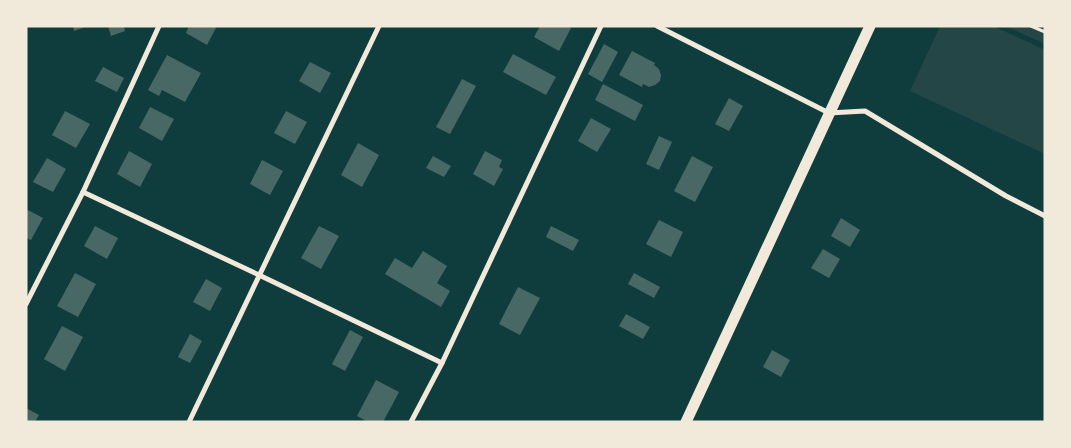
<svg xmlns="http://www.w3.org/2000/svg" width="1071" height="448" font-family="'Fira Sans Condensed',sans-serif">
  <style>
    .green { fill: #244646 }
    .building { fill: #486865 }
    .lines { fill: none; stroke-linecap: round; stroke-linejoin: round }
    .service { stroke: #f1e9da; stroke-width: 3 }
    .minor { stroke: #f1e9da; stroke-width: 5 }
    .primary { stroke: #f1e9da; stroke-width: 11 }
  </style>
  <rect width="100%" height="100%" fill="#0f3d3e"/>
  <!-- green -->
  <g class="green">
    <path d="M940,26h53l52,24v104l-135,-63z"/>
    <path d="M1005,26h40v18z"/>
  </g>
  <!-- building -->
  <g class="building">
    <path d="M73,26h15l-14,5z"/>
    <path d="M108,26h16l1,5 -14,5z"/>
    <path d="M189,26h28l-10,19 -21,-12z"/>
    <path d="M540,26h27l4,2 -12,23 -25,-14z"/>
    <path d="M604,44l14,8 -16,30 -14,-8z"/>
    <path d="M632,51l23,12 -1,2 5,4 2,6 -1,6 -5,4 -6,2 -6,-3 -1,3 -23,-12z"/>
    <path d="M513,54l43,23 -10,18 -43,-23z"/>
    <path d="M167,55l34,18 -16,29 -23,-12 -3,6 -11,-6z"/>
    <path d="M310,62l21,11 -11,20 -21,-12z"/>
    <path d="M103,67l21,11 -7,14 -22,-11z"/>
    <path d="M462,79l14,7 -26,48 -14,-7z"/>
    <path d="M603,84l40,21 -8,16 -40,-21z"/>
    <path d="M729,98l14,8 -14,25 -14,-7z"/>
    <path d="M150,107l24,12 -12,22 -23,-13z"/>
    <path d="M65,111l25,13 -14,24 -24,-13z"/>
    <path d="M286,111l21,11 -12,22 -21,-11z"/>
    <path d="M591,118l20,11 -14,23 -19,-11z"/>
    <path d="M659,136l13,6 -13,28 -13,-6z"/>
    <path d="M358,143l21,12 -17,32 -21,-12z"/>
    <path d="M129,151l23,13 -12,23 -23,-13z"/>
    <path d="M485,151l17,9 -3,7 4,2 -9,17 -21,-12z"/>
    <path d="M433,156l18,10 -7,11 -18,-9z"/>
    <path d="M692,156l21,11 -18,35 -21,-11z"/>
    <path d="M47,158l19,11 -13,23 -20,-10z"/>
    <path d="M262,160l21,11 -13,24 -20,-11z"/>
    <path d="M26,209l17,9 -12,22 -5,-2z"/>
    <path d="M841,218l19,12 -10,17 -19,-11z"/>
    <path d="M659,220l24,12 -12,25 -25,-13z"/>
    <path d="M95,226l23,12 -11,21 -23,-13z"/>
    <path d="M319,226l20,10 -18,33 -20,-11z"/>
    <path d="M551,226l28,14 -6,11 -27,-14z"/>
    <path d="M823,249l17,10 -11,19 -18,-10z"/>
    <path d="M423,251l24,15 -10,17 13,8 -9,16 -56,-33 10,-16 17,10z"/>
    <path d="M75,273l21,11 -18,33 -21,-11z"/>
    <path d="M634,273l26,14 -6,11 -26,-14z"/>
    <path d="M206,279l16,9 -12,23 -17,-9z"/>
    <path d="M518,287l22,11 -20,37 -21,-11z"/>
    <path d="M626,314l24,13 -7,12 -24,-13z"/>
    <path d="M62,326l21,11 -18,34 -21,-12z"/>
    <path d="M350,330l13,7 -18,34 -13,-7z"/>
    <path d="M190,334l12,7 -12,22 -12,-6z"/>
    <path d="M772,350l18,10 -9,17 -18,-10z"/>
    <path d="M376,380l23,12 -16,30h-15l-11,-6z"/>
    <path d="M26,408l13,7 -4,7h-9z"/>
  </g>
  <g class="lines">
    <!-- service -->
    <path class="service" d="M1031,26l14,6"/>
    <!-- minor -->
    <g class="minor">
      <path d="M657,26l172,87 36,-2 141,85 39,20"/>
      <path d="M83,192l176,83 183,88"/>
      <path d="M26,304l57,-112 76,-166"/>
      <path d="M189,422l190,-396"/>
      <path d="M411,422l31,-59 159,-337"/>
    </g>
    <!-- primary -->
    <path class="primary" d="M686,422l184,-396"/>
  </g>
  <!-- border -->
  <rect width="1071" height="448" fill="none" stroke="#f1e9da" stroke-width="55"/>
</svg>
